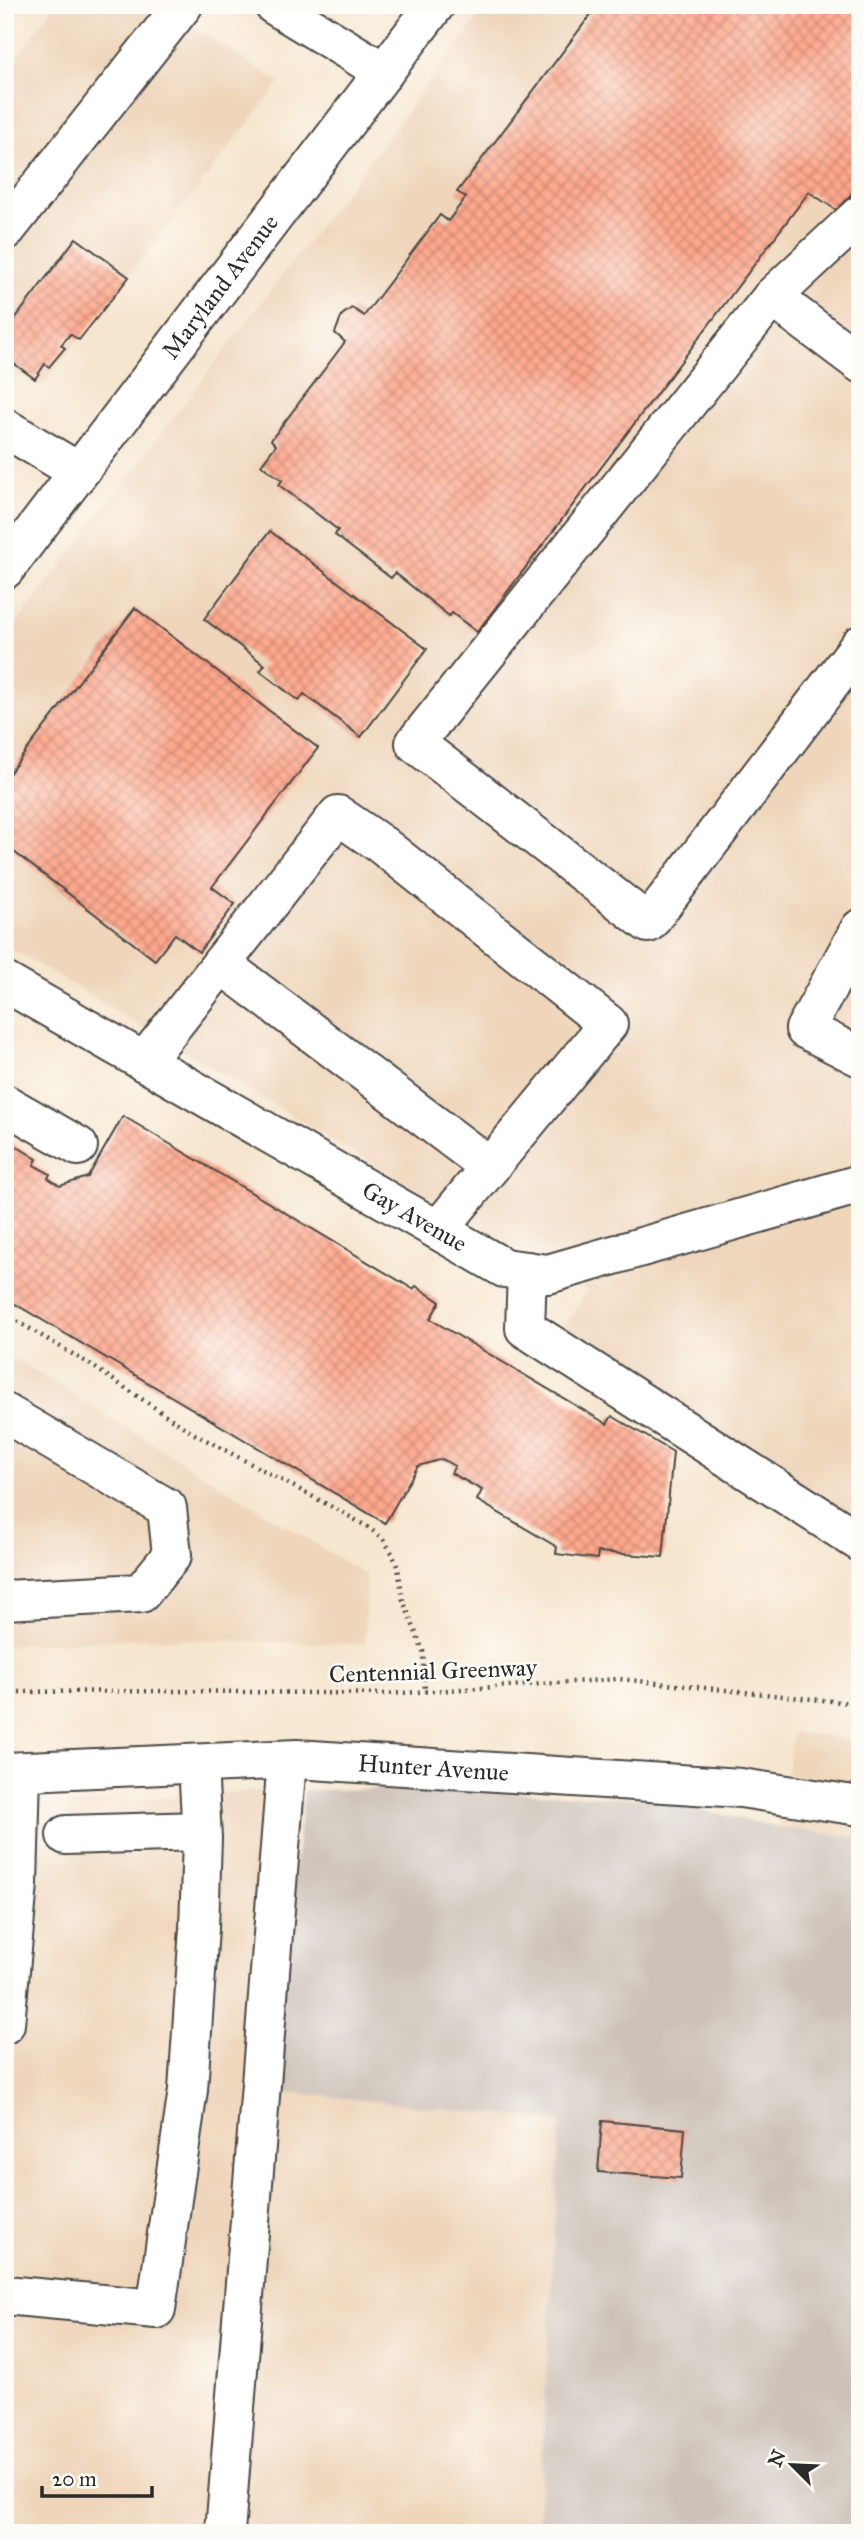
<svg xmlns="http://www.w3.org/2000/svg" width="865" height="2538" font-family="'IM FELL Great Primer',serif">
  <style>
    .built { fill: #efd6bb }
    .industrial { fill: #cdc2b9 }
    .building { fill: url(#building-cross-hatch) }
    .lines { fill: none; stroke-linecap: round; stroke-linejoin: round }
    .minor-casing { stroke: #494744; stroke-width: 42 }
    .major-casing { stroke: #494744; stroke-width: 42 }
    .path { stroke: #494744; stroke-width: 4.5; stroke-dasharray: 2 5; stroke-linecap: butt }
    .minor { stroke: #fff; stroke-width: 38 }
    .major { stroke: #fff; stroke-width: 38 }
    .labels { text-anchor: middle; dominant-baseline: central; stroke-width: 5; stroke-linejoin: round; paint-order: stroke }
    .street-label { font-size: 24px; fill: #2b2b2b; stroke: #fdfcf7 }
  </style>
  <defs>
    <pattern id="building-cross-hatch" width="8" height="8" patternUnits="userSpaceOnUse" patternTransform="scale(1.75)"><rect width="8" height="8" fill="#fea88d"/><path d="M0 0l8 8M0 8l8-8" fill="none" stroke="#ce8973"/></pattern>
  </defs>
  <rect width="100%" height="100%" fill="#fdfcf7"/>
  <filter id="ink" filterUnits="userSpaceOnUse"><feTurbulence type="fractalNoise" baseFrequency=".0143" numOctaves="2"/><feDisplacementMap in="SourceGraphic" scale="14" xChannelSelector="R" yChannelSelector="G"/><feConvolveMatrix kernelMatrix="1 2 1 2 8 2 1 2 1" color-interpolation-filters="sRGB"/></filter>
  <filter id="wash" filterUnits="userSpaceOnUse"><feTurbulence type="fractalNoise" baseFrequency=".00686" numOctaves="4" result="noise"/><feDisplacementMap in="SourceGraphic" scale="28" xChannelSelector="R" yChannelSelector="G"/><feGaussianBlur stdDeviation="1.57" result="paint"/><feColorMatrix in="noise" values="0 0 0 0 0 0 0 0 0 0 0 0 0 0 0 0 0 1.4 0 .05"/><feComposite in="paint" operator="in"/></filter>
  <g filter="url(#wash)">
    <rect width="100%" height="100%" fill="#f6e6cf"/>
    <!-- built -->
    <g class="built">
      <path d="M55,5h105l120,78 -238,303 -37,-21v-291z"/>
      <path d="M488,5h372v1518l-304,-182 31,-50 -582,-346v-306z"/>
      <path d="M5,1353l361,222 -1,69 -223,-5 -137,6z"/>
      <path d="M793,1732l67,9v97l-83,-11z"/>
      <path d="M272,1790l-3,300 291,30 -22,413h-533v-724z"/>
    </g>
    <!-- industrial -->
    <path class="industrial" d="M432,1789l222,10 123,28 83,11v695h-322l22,-412 -291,-31 35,-300z"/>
    <g id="blocks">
      <!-- building -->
      <g class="building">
        <path d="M598,5h262v177l-22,29 -29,-19 -332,440 -25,-19 -3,3 -54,-43 -4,5 -56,-43 3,-5 -59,-45 3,-5 -21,-15 15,-20 -5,-5 74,-98 -10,-9 7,-18 10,-7 12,8 76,-101 8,6 18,-24 -9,-5z"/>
        <path d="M5,181l9,7 -9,12z"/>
        <path d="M76,238l53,39 -50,63 -9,-6 -9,11 4,3 -16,19 -4,-3 -10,15 -30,-22v-25z"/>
        <path d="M270,531l157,118 -66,88 -57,-43 -5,7 -39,-30 5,-6 -61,-46z"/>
        <path d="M135,608l183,140 -106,139 23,17 -36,48 -24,-18 -20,26 -150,-115v-66z"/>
        <path d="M123,1116l290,173 3,-3 24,16 -10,17 177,105 5,-8 61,36 -10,105 -65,-5 -1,7 -41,-5 1,-7 -80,-47 5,-10 -31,-17 4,-7 -13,-7 -24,7 -33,57 -380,-225v-159l32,20 -3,6 16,9 -2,4 12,8 28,-9z"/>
        <path d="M602,2121l83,8 -4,49 -83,-6z"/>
      </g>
    </g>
  </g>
  <g filter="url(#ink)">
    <use href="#blocks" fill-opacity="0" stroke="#494744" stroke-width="2"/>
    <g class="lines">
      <!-- minor casing -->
      <g class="minor-casing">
        <g id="minor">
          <path d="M274,5l110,67"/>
          <path d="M860,215l-88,82 -357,446 233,180 212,-278"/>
          <path d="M5,231l178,-226"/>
          <path d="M772,297l88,66"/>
          <path d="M5,428l74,44"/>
          <path d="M860,929l-55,100 55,28"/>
          <path d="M221,964l269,203"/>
          <path id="s1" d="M5,982l499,286 44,6 312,-90"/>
          <path d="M144,1062l194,-247 44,30 226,179 -170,206"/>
          <path d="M5,1104l73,42"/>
          <path d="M527,1271l-2,57 335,214"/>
          <path d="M5,1413l162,95 5,47 -31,38 -136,7"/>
          <path id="s2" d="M5,1772l292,-13 444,29 119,18"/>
          <path d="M66,1835l135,-4"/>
          <path d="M5,2024l13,-140 3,-112"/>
          <path d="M5,2295l151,14 32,-219 11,-162 3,-90 -4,-74"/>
          <path d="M225,2532l62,-772"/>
        </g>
      </g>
      <!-- major casing -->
      <g class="major-casing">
        <g id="major">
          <path id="s3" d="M5,569l430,-564"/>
        </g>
      </g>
      <!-- path -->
      <g class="path">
        <path d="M5,1314l86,51 100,67 145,77 32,18 15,12 9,14 6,15 5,32 20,51 2,41"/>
        <path d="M5,1692l168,-1 213,3 233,-15 241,25"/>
      </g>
      <!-- minor -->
      <use href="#minor" class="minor"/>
      <!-- major -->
      <use href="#major" class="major"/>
    </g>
  </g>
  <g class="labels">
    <!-- street labels -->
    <g class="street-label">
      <text stroke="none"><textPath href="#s3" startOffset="355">Maryland Avenue</textPath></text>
      <text stroke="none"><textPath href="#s1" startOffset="472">Gay Avenue</textPath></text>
      <text transform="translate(433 1671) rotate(-2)">Centennial Greenway</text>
      <text stroke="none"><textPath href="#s2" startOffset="429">Hunter Avenue</textPath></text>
    </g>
  </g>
  <!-- margin -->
  <rect width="865" height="2538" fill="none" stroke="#fdfcf7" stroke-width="28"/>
  <!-- north arrow -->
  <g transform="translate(792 2465) rotate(294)" stroke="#fdfcf7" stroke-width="5" paint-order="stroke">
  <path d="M0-5L12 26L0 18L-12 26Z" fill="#2b2b2b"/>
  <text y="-10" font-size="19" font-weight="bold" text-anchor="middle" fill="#2b2b2b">N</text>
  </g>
  <!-- scale -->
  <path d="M42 2486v10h110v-10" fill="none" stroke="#2b2b2b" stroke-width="3.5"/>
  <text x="52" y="2486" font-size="21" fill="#2b2b2b" stroke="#fdfcf7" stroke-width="5" paint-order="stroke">20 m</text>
</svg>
